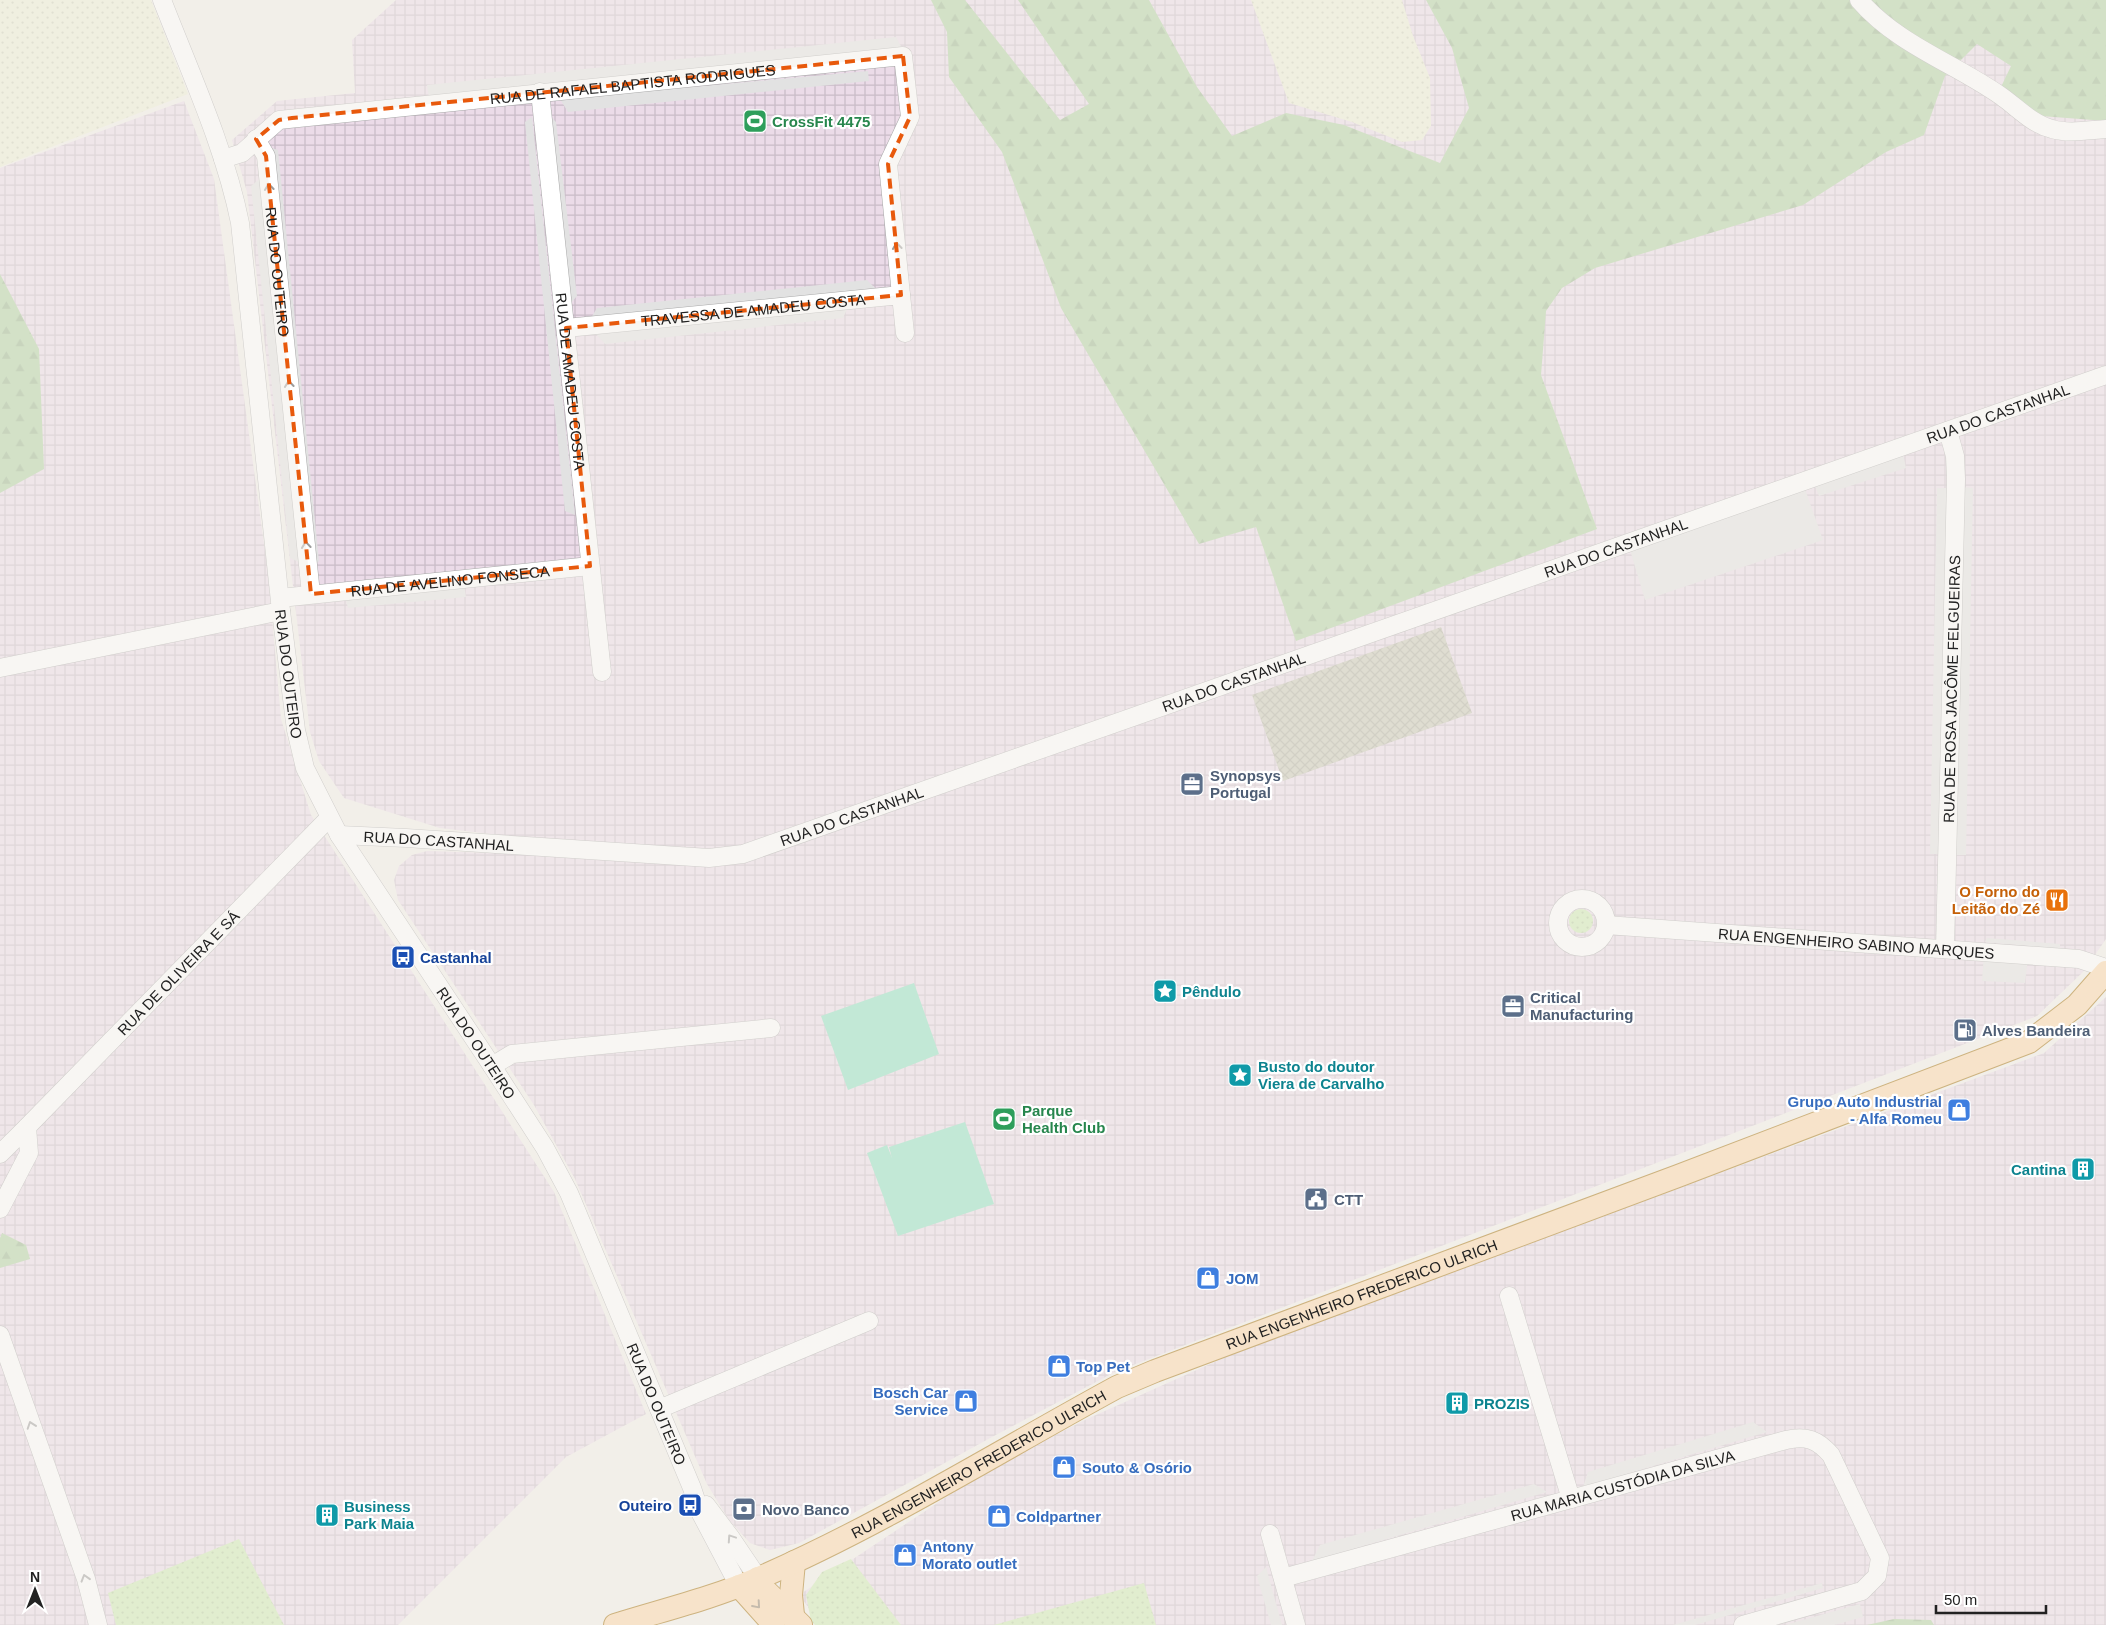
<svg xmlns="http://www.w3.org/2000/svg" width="2106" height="1625" font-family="Helvetica,sans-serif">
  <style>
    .industrial { fill: url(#industrial-grid) }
    .construction { fill: url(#construction-cross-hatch) }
    .farmland { fill: url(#farmland-dots) }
    .grass { fill: url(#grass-dots) }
    .forest { fill: url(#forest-firs) }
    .pitch { fill: #88e0be }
    .parking { fill: #e2e2e2 }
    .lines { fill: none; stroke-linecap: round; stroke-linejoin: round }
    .minor-casing { stroke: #a9a9a9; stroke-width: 19 }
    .major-casing { stroke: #a06b00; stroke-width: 24 }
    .minor { stroke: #fff; stroke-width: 18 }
    .major { stroke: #fcd6a4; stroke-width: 22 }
    .oneway { stroke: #9c9c9c }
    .oneway2 { stroke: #8f7c63 }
    .marked { fill: none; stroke: #e8590c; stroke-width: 4; stroke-dasharray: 10 6; stroke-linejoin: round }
    .labels { text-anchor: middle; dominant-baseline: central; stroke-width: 4.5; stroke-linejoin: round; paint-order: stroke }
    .street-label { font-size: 15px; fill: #222; stroke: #fff }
    .leisure-label { font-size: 15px; font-weight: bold; fill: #27864d; stroke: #fff; text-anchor: start }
    .service-label { font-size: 15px; font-weight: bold; fill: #4e5e75; stroke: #fff; text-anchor: start }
    .food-label { font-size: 15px; font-weight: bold; fill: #c56008; stroke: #fff; text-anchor: end }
    .transit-label { font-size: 15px; font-weight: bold; fill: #164399; stroke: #fff; text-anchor: start }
    .culture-label { font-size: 15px; font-weight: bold; fill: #0d838f; stroke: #fff; text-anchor: start }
    .shop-label { font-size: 15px; font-weight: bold; fill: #366cbe; stroke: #fff; text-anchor: start }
  </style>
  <defs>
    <pattern id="industrial-grid" width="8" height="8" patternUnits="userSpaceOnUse" patternTransform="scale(1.25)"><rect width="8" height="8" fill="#ebdbe8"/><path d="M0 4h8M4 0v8" fill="none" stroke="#c9bcc7"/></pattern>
    <pattern id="construction-cross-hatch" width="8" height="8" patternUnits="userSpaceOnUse" patternTransform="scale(1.25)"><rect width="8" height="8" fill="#c7c7b4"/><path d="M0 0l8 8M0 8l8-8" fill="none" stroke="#abab9a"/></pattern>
    <pattern id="farmland-dots" width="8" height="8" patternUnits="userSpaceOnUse" patternTransform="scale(1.25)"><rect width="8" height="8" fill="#eef0d5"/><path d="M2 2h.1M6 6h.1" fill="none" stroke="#ccceb7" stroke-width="1.8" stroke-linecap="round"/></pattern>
    <pattern id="grass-dots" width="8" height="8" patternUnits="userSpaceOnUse" patternTransform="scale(1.25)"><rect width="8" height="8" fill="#cdebb0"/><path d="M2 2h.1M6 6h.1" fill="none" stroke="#b0c997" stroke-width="1.8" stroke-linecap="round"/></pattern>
    <pattern id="forest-firs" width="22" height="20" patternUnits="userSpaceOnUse" patternTransform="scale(1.25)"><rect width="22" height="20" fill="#add19e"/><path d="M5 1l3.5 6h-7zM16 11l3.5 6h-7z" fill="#95b388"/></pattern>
  </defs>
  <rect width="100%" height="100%" fill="#f2efe9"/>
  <!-- industrial -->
  <g class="industrial">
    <path d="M396,0h1710v939l-23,33 -46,44 -922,356 -123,65 -193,106 -29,7 -20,-7 -21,-23 -22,-36 -132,-305 -41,-74 -136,-205 -4,-20 5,-14 13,-11 15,-4 275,8 -262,-31 -96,-30 -25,-37 -9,-29 -63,-540 -15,-52 45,-39 78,-8 -3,-53z"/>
    <path d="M184,101l30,78 54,394 13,146 30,96 243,377 92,222 -80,43 -168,168h-398v-1457z"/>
    <path d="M2106,997v628h-1284l-23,-30 191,-127 97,-49 150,-67 807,-299z"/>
  </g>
  <!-- construction -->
  <path class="construction" d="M1441,627l31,86 -189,68 -31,-86z"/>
  <!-- farmland -->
  <g class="farmland">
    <path d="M0,0h151l37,94 -188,73z"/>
    <path d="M1251,0h151l11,36 17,42 1,48 -9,14 -20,2 -50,-20 -63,-19z"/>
  </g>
  <!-- grass -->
  <g class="grass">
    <circle cx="1581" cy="921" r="12"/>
    <path d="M239,1539l45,86h-168l-8,-32z"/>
    <path d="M851,1559l50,66h-86l-4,-4 -5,-26 16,-23z"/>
    <path d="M1144,1583l12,42h-162z"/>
  </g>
  <!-- forest -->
  <g class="forest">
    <path d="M931,0h34l95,120 29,-16 -71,-104h131l48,87 35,49 54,-23 58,12 96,38 29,-55 -17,-60 -26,-48h680v121l-65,-5 -40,-29 10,-21 -34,-22 -32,32 -21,59 -38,17 -83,53 -208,63 -33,20 -16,23 -5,64 56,154 -301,112 -40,-114 -57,17 -138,-236 -59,-156 -53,-75 -2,-45z"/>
    <path d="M0,274l39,75 5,120 -44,24z"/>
    <path d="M2,1233l24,12 4,14 -30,9v-30z"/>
    <path d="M1894,1619l37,1 3,5h-67z"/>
  </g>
  <!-- pitch -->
  <g class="pitch">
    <path d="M914,983l25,71 -91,36 -27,-74z"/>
    <path d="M965,1122l29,82 -96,32 -31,-83 20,-8 5,13 -3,-11z"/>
  </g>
  <!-- parking -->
  <g class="parking">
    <path d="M896,37l6,11 -473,49 -2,-12z"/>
    <path d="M868,71l1,10 -301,31 -8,-13z"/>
    <path d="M550,116l6,6 21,174 -6,7z"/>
    <path d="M532,117l43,398 -10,-4 -40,-389z"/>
    <path d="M269,147l9,3 41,411 -6,6z"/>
    <path d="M262,177l39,386 -11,-5 -39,-372z"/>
    <path d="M867,280l9,9 -285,29 6,-10z"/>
    <path d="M848,307l-5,11 -238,26 -11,-12z"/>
    <path d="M1903,454l3,14 -87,28 -4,-10z"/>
    <path d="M1962,487l11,1 -7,367h-11z"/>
    <path d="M1937,488h12l-7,366h-12z"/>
    <path d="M1805,489l18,51 -178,60 -15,-50z"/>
    <path d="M464,584l2,13 -118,11 -3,-11z"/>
    <path d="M1987,938l73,6v5l-75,-7z"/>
    <path d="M1984,954l44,4 -3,25 -43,-2z"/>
    <path d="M1753,1422l14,10 -184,55 5,-15z"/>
    <path d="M1534,1484l13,8 -235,69 8,-16z"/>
    <path d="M1266,1567l16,58h-11l-14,-49z"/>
    <path d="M1822,1583l1,5 -128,37h-22z"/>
    <path d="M1860,1604l3,13 -29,8h-49z"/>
  </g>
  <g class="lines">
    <!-- minor casing -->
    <g class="minor-casing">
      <g id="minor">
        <path id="s1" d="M162,0c28,72 63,148 78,223l41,388 15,119 9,38 34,67 153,231 53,82 24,45 123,295 8,24 39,74"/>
        <path d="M1859,0c39,45 95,63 142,96 17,12 31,28 51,33 17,5 37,1 54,0"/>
        <path id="s2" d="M540,92l62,580"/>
        <path id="s3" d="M256,139l10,17 45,438"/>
        <path id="s4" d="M223,159l19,-6 37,-33 624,-64 7,61 -22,47 13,131"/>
        <path id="s5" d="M566,328l335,-33 4,38"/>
        <path id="s6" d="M280,598l310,-32"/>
        <path d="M0,668l281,-57"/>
        <path id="s7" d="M339,835l67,3 303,20 34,-4 1363,-479"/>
        <circle cx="1582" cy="923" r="24"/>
        <path id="s8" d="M1606,925l473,34 27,9"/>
        <path id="s9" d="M1945,949l11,-470 -1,-23 -7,-25"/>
        <path d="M492,1066l20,-12 259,-26"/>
        <path id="s10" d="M27,1127l302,-309"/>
        <path d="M0,1154l27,-27 2,26 -29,56"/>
        <path d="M1509,1296l62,203"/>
        <path d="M0,1335l86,244 12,46"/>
        <path d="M659,1409l210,-88"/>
        <path d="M706,1505l25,33 27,40"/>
        <path d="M1270,1534l26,91"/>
        <path id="s11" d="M1283,1578l503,-138c20,-5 32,0 45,15l49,103 -3,18 -15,15 -119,34"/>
      </g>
    </g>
    <!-- major casing -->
    <g class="major-casing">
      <g id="major">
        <path d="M758,1578l6,11 37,36"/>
        <path d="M739,1586l35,39"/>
        <path d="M793,1615l-2,-20 3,-33"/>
        <path id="s12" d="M615,1625c48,-15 98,-27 144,-47 124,-54 240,-127 358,-191l38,-16 523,-195 351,-134 48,-37 29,-33"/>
      </g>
    </g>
    <!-- minor -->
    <use href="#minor" class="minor"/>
    <!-- major -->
    <use href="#major" class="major"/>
  </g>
  <!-- one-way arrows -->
  <defs><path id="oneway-chevron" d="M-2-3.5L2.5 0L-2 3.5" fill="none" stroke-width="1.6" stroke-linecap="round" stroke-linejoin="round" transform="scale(1.25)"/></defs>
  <g class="oneway">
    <use href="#oneway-chevron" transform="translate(269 187) rotate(-96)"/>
    <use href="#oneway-chevron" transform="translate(897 246) rotate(-96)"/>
    <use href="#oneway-chevron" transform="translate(289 384) rotate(-96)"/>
    <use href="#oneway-chevron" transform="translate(306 545) rotate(-96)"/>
    <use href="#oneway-chevron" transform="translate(31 1425) rotate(-109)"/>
    <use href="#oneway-chevron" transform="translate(731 1538) rotate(-124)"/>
    <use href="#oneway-chevron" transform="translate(85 1578) rotate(-107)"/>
  </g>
  <use class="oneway2" href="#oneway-chevron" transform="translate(757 1605) rotate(49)"/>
  <!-- marked area -->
  <path d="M0 0H2106V1625H0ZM903,56l7,61 -22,47 13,131 -335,33 24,238 -279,28 -45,-438 -10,-17 23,-19 13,-2z" fill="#f2efe9" fill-opacity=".55" fill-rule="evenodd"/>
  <path class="marked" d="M903,56l7,61 -22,47 13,131 -335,33 24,238 -279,28 -45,-438 -10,-17 23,-19 13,-2z"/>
  <!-- icons -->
  <defs>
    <g id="stadium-square" transform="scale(1.25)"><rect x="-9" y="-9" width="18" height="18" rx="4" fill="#2e9e5b" stroke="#fff"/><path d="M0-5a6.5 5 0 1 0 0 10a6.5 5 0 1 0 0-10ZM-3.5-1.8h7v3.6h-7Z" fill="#fff"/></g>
    <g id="office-square" transform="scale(1.25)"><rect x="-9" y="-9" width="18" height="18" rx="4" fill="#5c6f8a" stroke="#fff"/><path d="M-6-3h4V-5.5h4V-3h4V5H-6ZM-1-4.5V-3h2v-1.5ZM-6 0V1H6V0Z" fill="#fff"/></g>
    <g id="restaurant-square" transform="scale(1.25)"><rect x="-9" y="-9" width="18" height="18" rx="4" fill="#e8710a" stroke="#fff"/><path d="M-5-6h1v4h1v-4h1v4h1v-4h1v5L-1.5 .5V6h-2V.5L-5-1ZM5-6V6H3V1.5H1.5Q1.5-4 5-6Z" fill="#fff"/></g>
    <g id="bus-square" transform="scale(1.25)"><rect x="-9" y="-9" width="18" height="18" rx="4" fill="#1a4fb4" stroke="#fff"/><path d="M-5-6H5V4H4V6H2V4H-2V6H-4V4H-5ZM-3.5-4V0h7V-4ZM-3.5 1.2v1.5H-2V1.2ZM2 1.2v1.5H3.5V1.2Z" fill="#fff"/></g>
    <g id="sight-square" transform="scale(1.25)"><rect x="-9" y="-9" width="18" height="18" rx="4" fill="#0f9aa8" stroke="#fff"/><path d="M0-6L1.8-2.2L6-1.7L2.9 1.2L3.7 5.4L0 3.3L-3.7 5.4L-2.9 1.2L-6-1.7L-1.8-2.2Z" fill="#fff"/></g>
    <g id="fuel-square" transform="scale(1.25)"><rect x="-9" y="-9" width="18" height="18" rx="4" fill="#5c6f8a" stroke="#fff"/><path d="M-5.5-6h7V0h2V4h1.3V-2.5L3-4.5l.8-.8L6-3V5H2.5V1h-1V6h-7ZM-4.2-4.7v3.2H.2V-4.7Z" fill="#fff"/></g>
    <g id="shop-square" transform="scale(1.25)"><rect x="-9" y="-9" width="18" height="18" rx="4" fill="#3f7fe0" stroke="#fff"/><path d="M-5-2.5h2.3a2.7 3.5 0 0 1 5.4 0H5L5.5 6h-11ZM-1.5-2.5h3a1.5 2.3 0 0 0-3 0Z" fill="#fff"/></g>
    <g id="building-square" transform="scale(1.25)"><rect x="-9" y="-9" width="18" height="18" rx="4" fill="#0f9aa8" stroke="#fff"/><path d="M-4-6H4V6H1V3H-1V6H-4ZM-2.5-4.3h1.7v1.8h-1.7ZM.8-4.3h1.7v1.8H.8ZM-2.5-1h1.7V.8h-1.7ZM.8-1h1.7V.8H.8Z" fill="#fff"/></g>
    <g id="civic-square" transform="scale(1.25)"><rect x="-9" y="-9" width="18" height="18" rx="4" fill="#5c6f8a" stroke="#fff"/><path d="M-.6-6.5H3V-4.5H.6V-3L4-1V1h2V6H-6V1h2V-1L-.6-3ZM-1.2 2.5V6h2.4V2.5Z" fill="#fff"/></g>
    <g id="bank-square" transform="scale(1.25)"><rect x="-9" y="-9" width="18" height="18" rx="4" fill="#5c6f8a" stroke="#fff"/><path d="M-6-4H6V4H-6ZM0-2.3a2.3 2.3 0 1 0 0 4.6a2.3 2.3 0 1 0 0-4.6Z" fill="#fff"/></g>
  </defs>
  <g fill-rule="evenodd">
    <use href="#stadium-square" x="755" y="121"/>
    <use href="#office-square" x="1192" y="784"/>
    <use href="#restaurant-square" x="2057" y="900"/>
    <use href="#bus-square" x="403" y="957"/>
    <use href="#sight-square" x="1165" y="991"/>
    <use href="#office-square" x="1513" y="1006"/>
    <use href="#fuel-square" x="1965" y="1030"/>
    <use href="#sight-square" x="1240" y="1075"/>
    <use href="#shop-square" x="1959" y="1110"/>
    <use href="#stadium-square" x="1004" y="1119"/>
    <use href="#building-square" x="2083" y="1169"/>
    <use href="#civic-square" x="1316" y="1199"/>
    <use href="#shop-square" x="1208" y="1278"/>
    <use href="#shop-square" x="1059" y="1366"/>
    <use href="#shop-square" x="966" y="1401"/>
    <use href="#building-square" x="1457" y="1403"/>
    <use href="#shop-square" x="1064" y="1467"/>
    <use href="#bus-square" x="690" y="1505"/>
    <use href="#bank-square" x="744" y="1509"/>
    <use href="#building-square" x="327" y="1515"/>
    <use href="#shop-square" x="999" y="1516"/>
    <use href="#shop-square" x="905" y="1555"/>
  </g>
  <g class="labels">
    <!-- street labels -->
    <g class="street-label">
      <text stroke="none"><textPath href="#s4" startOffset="425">RUA DE RAFAEL BAPTISTA RODRIGUES</textPath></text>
      <text stroke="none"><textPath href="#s3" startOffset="136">RUA DO OUTEIRO</textPath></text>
      <text stroke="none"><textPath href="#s5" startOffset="188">TRAVESSA DE AMADEU COSTA</textPath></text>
      <text stroke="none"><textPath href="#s2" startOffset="291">RUA DE AMADEU COSTA</textPath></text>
      <text stroke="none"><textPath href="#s7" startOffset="1735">RUA DO CASTANHAL</textPath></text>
      <text stroke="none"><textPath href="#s7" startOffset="1330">RUA DO CASTANHAL</textPath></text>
      <text stroke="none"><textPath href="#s6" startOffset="171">RUA DE AVELINO FONSECA</textPath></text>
      <text stroke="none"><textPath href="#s1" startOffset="690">RUA DO OUTEIRO</textPath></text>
      <text stroke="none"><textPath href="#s7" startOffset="925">RUA DO CASTANHAL</textPath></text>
      <text stroke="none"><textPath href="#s9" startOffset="260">RUA DE ROSA JACÔME FELGUEIRAS</textPath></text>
      <text stroke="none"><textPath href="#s7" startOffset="520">RUA DO CASTANHAL</textPath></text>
      <text stroke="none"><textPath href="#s7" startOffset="100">RUA DO CASTANHAL</textPath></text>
      <text stroke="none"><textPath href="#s8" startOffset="251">RUA ENGENHEIRO SABINO MARQUES</textPath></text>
      <text stroke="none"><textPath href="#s10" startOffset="216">RUA DE OLIVEIRA E SÁ</textPath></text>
      <text stroke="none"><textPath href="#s1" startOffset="1110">RUA DO OUTEIRO</textPath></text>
      <text stroke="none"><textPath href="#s12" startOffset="819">RUA ENGENHEIRO FREDERICO ULRICH</textPath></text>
      <text stroke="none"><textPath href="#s1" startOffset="1515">RUA DO OUTEIRO</textPath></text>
      <text stroke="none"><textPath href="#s12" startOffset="399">RUA ENGENHEIRO FREDERICO ULRICH</textPath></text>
      <text stroke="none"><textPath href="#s11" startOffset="352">RUA MARIA CUSTÓDIA DA SILVA</textPath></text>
    </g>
    <!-- leisure labels -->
    <g class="leisure-label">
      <text x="772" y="121">CrossFit 4475</text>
      <text x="1022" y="1110">Parque<tspan x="1022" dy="17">Health Club</tspan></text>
    </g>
    <!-- service labels -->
    <g class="service-label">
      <text x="1210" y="775">Synopsys<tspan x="1210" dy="17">Portugal</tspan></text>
      <text x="1530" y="997">Critical<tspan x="1530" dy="17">Manufacturing</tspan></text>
      <text x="1982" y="1030">Alves Bandeira</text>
      <text x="1334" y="1199">CTT</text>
      <text x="762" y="1509">Novo Banco</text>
    </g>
    <!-- food labels -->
    <g class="food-label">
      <text x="2040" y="891">O Forno do<tspan x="2040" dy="17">Leitão do Zé</tspan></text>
    </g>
    <!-- transit labels -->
    <g class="transit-label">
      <text x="420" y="957">Castanhal</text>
      <text x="672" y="1505" text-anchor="end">Outeiro</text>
    </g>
    <!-- culture labels -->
    <g class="culture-label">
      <text x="1182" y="991">Pêndulo</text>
      <text x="1258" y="1066">Busto do doutor<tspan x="1258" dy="17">Viera de Carvalho</tspan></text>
      <text x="2066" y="1169" text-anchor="end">Cantina</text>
      <text x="1474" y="1403">PROZIS</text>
      <text x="344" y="1506">Business<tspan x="344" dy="17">Park Maia</tspan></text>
    </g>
    <!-- shop labels -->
    <g class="shop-label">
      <text x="1942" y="1101" text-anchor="end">Grupo Auto Industrial<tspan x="1942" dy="17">- Alfa Romeu</tspan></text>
      <text x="1226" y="1278">JOM</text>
      <text x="1076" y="1366">Top Pet</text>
      <text x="948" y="1392" text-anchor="end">Bosch Car<tspan x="948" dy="17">Service</tspan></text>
      <text x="1082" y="1467">Souto &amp; Osório</text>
      <text x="1016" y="1516">Coldpartner</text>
      <text x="922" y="1546">Antony<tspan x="922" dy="17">Morato outlet</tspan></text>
    </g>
  </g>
  <!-- north arrow -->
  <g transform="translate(35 1590)" stroke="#ffffff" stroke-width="4" paint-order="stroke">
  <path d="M0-4L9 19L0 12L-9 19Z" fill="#222222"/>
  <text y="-8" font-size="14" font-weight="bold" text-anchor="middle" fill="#222222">N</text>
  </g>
  <!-- scale -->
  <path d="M1936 1605v8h110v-8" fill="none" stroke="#222222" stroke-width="2.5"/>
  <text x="1944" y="1605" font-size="15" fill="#222222" stroke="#ffffff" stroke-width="4" paint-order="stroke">50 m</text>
</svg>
